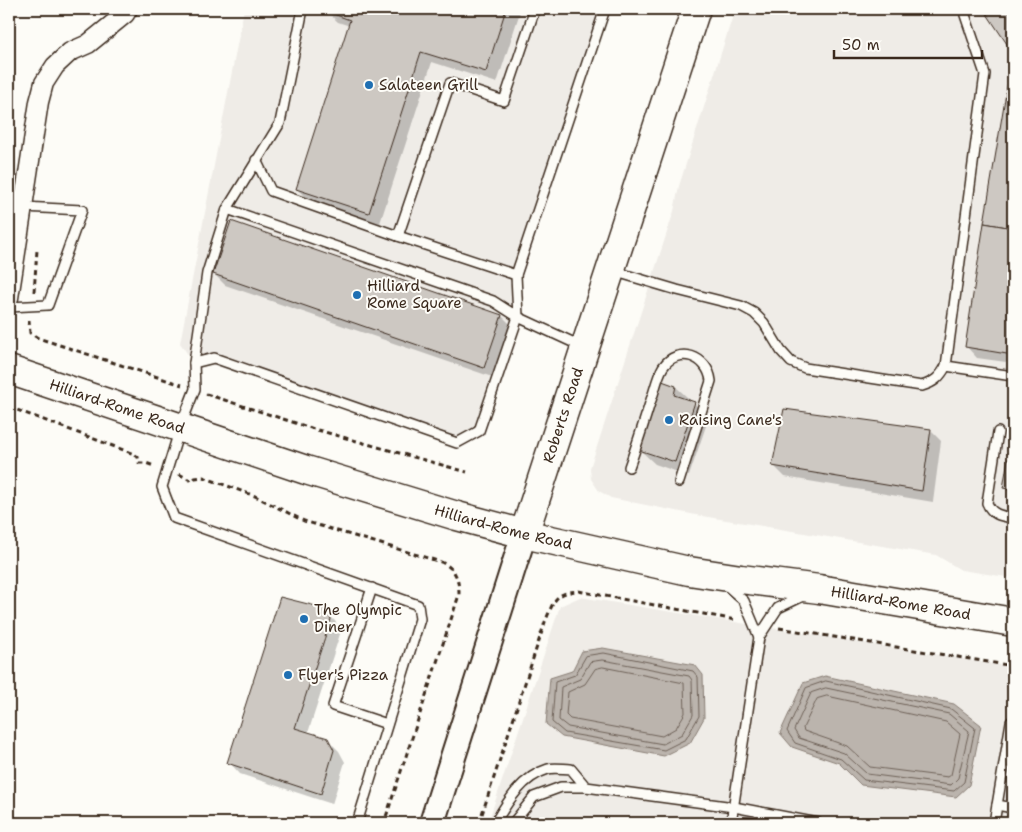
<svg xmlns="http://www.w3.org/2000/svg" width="1022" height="832" font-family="'Shantell Sans',sans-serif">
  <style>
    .built { fill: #efece7 }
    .water { fill: #bbb4ad; stroke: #887d74 }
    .shadow { fill: #0003 }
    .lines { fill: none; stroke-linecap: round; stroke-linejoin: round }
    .shore { stroke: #6e6157; stroke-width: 1 }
    .building { fill: #cdc8c2; stroke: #3b2a1e }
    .lane-casing { stroke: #3b2a1e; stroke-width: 12 }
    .street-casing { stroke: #3b2a1e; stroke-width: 21 }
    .secondary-casing { stroke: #3b2a1e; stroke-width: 28 }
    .primary-casing { stroke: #3b2a1e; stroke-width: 31 }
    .path { stroke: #3b2a1e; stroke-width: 3; stroke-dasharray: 5 4; stroke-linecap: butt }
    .lane { stroke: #fdfcf7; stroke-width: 9 }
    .street { stroke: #fdfcf7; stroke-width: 18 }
    .secondary { stroke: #fdfcf7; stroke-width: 24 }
    .primary { stroke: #fdfcf7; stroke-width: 28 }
    .poi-dot { fill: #1f6fb2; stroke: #fdfcf7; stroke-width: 2 }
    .labels { text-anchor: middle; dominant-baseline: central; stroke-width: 4; stroke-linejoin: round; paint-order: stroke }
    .poi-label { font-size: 15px; fill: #3b2a1e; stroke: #fdfcf7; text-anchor: start }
    .street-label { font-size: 15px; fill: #3b2a1e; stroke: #fdfcf7 }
  </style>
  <rect width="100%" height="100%" fill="#fdfcf7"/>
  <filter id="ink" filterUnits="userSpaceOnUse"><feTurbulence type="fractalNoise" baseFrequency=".02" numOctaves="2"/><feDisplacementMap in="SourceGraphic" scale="10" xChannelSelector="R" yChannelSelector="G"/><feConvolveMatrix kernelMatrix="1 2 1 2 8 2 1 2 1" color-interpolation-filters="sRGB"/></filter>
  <g filter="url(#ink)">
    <!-- built -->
    <g class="built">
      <path d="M244,9h361l-89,266 2,42 -39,114 -22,12 -243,-85 -20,5 -14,-20z"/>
      <path d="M735,9h278v569l-52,-8 -25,-15 -240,-40 -85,-17 -12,-7 -8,-12 -1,-11 84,-257 5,-25z"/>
      <path d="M580,597l433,70v156h-525l72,-217z"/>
    </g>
    <!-- water -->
    <g class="water">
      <path d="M603,648l92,17 8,10 1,43 -14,25 -26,13 -102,-19 -16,-13 4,-46 22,-7 10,-20z"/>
      <path d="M825,676l129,28 27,21 -12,60 -13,12 -95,-12 -22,-22 -47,-16 -12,-14 23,-50z"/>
    </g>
    <!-- shadow -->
    <g class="shadow">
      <path d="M327,9h194l-24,74 -65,-21 -52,161 -72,-23 -11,-11 53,-163 -12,-4 -12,-11z"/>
      <path d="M989,9h24v41l-25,-36z"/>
      <path d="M1011,71h2v292l-36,-5 -11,-12z"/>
      <path d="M232,223l270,93 11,11 -18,51 -270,-93 -11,-11z"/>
      <path d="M676,387l33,30 -20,59 -34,-12 -15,-14z"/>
      <path d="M930,430l11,11 -8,61 -148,-25 -11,-11z"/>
      <path d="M1009,461h4v36l-9,-10z"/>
      <path d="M323,609l12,12 6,10 -33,102 19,6 12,12 6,11 -13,42 -92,-30 -11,-12z"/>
    </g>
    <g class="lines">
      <!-- shore -->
      <g class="shore">
        <path d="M604,653l89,18 5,6 1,39 -13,23 -22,11 -99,-17 -13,-11 3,-40 20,-7 11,-19z"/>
        <path d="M603,660l86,16 3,4 1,35 -11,19 -19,10 -95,-17 -9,-7 2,-33 19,-8 10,-17z"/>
        <path d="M603,667l81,16 1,30 -9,15 -14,8 -92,-17 -4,-4 2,-23 17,-8 10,-15z"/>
        <path d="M826,681l125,28 24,19 -11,54 -10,9 -90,-11 -23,-21 -46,-16 -8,-12 19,-43z"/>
        <path d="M826,688l123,26 20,17 -11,47 -7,7 -84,-11 -23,-21 -45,-15 -5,-8 17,-37z"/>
        <path d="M827,696l119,26 14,12 -9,41 -3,2 -78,-10 -23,-21 -43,-15 -1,-3 14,-29z"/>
      </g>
    </g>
    <!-- building -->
    <g class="building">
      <path d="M326,9h180l-20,63 -65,-20 -52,161 -73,-24 54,-169 -25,-9z"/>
      <path d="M988,9h25v39l-4,-1 -22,-33z"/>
      <path d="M1010,69l3,1v158l-29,-5z"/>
      <path d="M231,221l271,94 -18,53 -271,-94z"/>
      <path d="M984,223l29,5v127l-48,-8z"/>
      <path d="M662,381l14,5 -2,9 21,7 -20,60 -36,-12z"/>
      <path d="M784,409l147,20 -9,62 -150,-25z"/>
      <path d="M1008,459l5,1v30l-10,-2z"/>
      <path d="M280,597l44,11 7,11 -36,109 33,10 6,12 -13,44 -94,-31z"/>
    </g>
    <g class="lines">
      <!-- lane casing -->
      <g class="lane-casing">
        <g id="lane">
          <path d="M303,9l-23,114 -53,86 -20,64 -13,90 1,26 -15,39 -18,59 12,31 244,87 2,14 -63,204"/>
          <path d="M966,9l-1,6 20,59 -39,292 67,10"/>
          <path d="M256,160l15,31 127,45 118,39"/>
          <path d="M227,209l266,92 25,16 65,30"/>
          <path d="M398,236l52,-153 54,18 31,-92"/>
          <path d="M613,271l64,19 64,16 13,7 10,10 17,28 10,11 14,6 117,18c13,-4 18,-9 24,-20"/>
          <path d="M9,307l39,-2 34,-95 -59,-3"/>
          <path d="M194,363l20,-5 243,85 22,-12 39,-114 -2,-42 89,-266"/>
          <path d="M998,432l-11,71c5,12 14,13 26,15"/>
          <path d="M629,467c8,-22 15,-45 22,-67 4,-10 6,-23 12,-33 15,-22 45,-11 48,14l-32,101"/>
          <path d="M726,585l18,16 15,36"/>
          <path d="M372,588l-39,118 54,18"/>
          <path d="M997,805l16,3"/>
          <path d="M495,823c13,-22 27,-46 53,-54 6,-2 16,0 23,0l15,18"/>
          <path d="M513,823l21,-26 27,-10h25l148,20 84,16"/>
          <path d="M731,823l28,-186 19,-29 27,-13"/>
          <path d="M758,823l2,-11"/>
          <path d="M994,823l17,-101 2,-2"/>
        </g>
      </g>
      <!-- street casing -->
      <g class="street-casing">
        <path id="street" d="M9,298l30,-196 5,-19 11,-17 15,-14 18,-8 37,-30 3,-5"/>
      </g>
      <!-- secondary casing -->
      <g class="secondary-casing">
        <path id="secondary" d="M432,823l92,-289"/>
      </g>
      <!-- primary casing -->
      <g class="primary-casing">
        <g id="primary">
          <path id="s1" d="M9,370l297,100 151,46 67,18 165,37 52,8 78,10 194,33"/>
          <path id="s2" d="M524,534l172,-525"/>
        </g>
      </g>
      <!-- path -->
      <g class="path">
        <path d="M34,292l3,-42"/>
        <path d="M29,320l1,13 8,5 144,47"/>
        <path d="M206,394l108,35 153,43"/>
        <path d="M9,407l125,47 4,3 1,6h7l8,3"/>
        <path d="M179,474l13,7 3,-3 8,-1 52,19 49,25 137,41c15,7 18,17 18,33l-75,228"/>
        <path d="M779,628l234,38"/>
        <path d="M482,814l63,-192c9,-21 9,-29 33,-31l158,29"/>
      </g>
      <!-- lane -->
      <use href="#lane" class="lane"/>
      <!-- street -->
      <use href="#street" class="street"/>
      <!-- secondary -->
      <use href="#secondary" class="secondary"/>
      <!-- primary -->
      <use href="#primary" class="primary"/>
    </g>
  </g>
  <!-- markers -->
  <g class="poi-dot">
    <circle cx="369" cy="85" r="5"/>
    <circle cx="357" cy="295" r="5"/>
    <circle cx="669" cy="420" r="5"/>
    <circle cx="304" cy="619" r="5"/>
    <circle cx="288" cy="675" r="5"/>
  </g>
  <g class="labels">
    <!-- poi labels -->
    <g class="poi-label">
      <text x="379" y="85">Salateen Grill</text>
      <text x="367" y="286">Hilliard<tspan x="367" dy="17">Rome Square</tspan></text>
      <text x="679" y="420">Raising Cane's</text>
      <text x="314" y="610">The Olympic<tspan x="314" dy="17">Diner</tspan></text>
      <text x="298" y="675">Flyer's Pizza</text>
    </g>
    <!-- street labels -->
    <g class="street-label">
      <text stroke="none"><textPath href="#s1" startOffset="114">Hilliard-Rome Road</textPath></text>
      <text stroke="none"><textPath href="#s2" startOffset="125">Roberts Road</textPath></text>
      <text stroke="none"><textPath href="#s1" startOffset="519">Hilliard-Rome Road</textPath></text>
      <text stroke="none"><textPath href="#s1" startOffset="924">Hilliard-Rome Road</textPath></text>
    </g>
  </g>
  <!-- margin -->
  <rect width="1022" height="832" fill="none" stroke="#fdfcf7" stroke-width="30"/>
  <rect x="15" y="15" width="992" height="802" fill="none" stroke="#3b2a1e" stroke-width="2" filter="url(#ink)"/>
  <!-- scale -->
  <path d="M834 50v8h148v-8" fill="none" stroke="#3b2a1e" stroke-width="2.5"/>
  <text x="842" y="50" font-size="15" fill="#3b2a1e" stroke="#fdfcf7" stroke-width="4" paint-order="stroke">50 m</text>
</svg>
